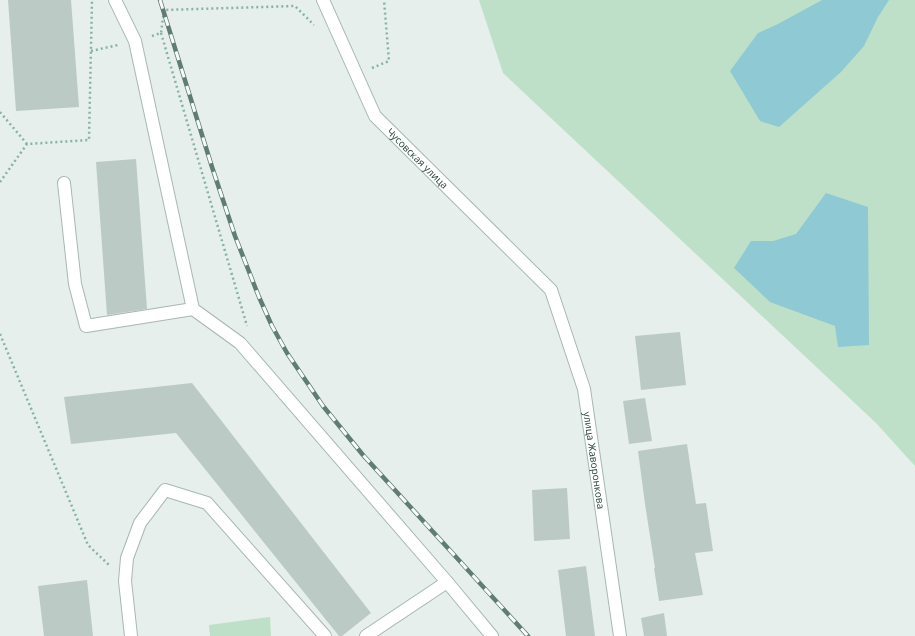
<svg xmlns="http://www.w3.org/2000/svg" width="915" height="636" font-family="'Open Sans',sans-serif">
  <style>
    .green { fill: #bfe0c8 }
    .water { fill: #8ec9d4 }
    .building { fill: #bbcac4 }
    .lines { fill: none; stroke-linecap: round; stroke-linejoin: round }
    .service-casing { stroke: #a8b8b2; stroke-width: 14 }
    .minor-casing { stroke: #a8b8b2; stroke-width: 14 }
    .path { stroke: #86b3a5; stroke-width: 2.5; stroke-dasharray: 2 3; stroke-linecap: butt }
    .service { stroke: #fff; stroke-width: 12 }
    .minor { stroke: #fff; stroke-width: 12 }
    .rail-casing { stroke: #5f7d75; stroke-width: 4.5 }
    .rail { stroke: #f7fbf9; stroke-width: 3; stroke-dasharray: 9; stroke-linecap: butt }
    .labels { text-anchor: middle; dominant-baseline: central; stroke-width: 4; stroke-linejoin: round; paint-order: stroke }
    .street-label { font-size: 10px; fill: #24423a; stroke: #f7fbf9 }
  </style>
  <rect width="100%" height="100%" fill="#e6efeb"/>
  <!-- green -->
  <g class="green">
    <path d="M479,0h436v466l-39,-43 -373,-350z"/>
    <path d="M270,617l1,19h-61l-1,-11z"/>
  </g>
  <!-- water -->
  <g class="water">
    <path d="M822,0h67l-11,17 -14,29 -23,26 -62,55 -19,-6 -30,-50 28,-38 20,-9z"/>
    <path d="M826,193l42,14 1,138 -31,2 -3,-21 -65,-24 -36,-34 17,-27h22l23,-7z"/>
  </g>
  <!-- building -->
  <g class="building">
    <path d="M8,0h63l8,107 -63,4z"/>
    <path d="M136,159l11,150 -40,6 -11,-153z"/>
    <path d="M680,332l6,53 -45,5 -6,-54z"/>
    <path d="M192,383l179,230 -29,23h-3l-163,-203 -105,11 -7,-47z"/>
    <path d="M645,398l7,43 -23,3 -6,-43z"/>
    <path d="M687,444l9,60 10,-1 7,48 -18,2 8,42 -44,6 -5,-33h1l-10,-64 -7,-53z"/>
    <path d="M567,488l3,51 -36,2 -2,-51z"/>
    <path d="M586,566l9,70h-29l-8,-66z"/>
    <path d="M87,580l6,56h-49l-6,-50z"/>
    <path d="M664,613l3,23h-23l-3,-18z"/>
  </g>
  <g class="lines">
    <!-- service casing -->
    <g class="service-casing">
      <g id="service">
        <path d="M64,183l11,101 11,42 107,-17"/>
        <path d="M131,636l-6,-55 2,-23 13,-35 25,-33 42,13 118,133"/>
        <path d="M366,636l81,-54"/>
      </g>
    </g>
    <!-- minor casing -->
    <g class="minor-casing">
      <g id="minor">
        <path d="M115,0l20,41 58,268 47,34 207,239 45,54"/>
        <path id="s1" d="M323,0l52,116 176,174 33,99 36,247"/>
      </g>
    </g>
    <!-- path -->
    <g class="path">
      <path d="M161,33l86,293"/>
      <path d="M152,36l9,-3 3,-23 131,-4 19,19"/>
      <path d="M91,51l27,-6"/>
      <path d="M372,68l17,-7 -5,-61"/>
      <path d="M0,112l27,32"/>
      <path d="M0,182l27,-38 62,-4 3,-140"/>
      <path d="M0,334l88,211 21,20"/>
    </g>
    <!-- service -->
    <use href="#service" class="service"/>
    <!-- minor -->
    <use href="#minor" class="minor"/>
    <!-- rail casing -->
    <g class="rail-casing">
      <path id="rail" d="M160,0l52,167 23,69 24,61 13,29 15,27 36,53 40,49 165,181"/>
    </g>
    <!-- rail -->
    <use href="#rail" class="rail"/>
  </g>
  <g class="labels">
    <!-- street labels -->
    <g class="street-label">
      <text stroke="none"><textPath href="#s1" startOffset="187">Чусовская улица</textPath></text>
      <text stroke="none"><textPath href="#s1" startOffset="551">улица Жаворонкова</textPath></text>
    </g>
  </g>
</svg>
